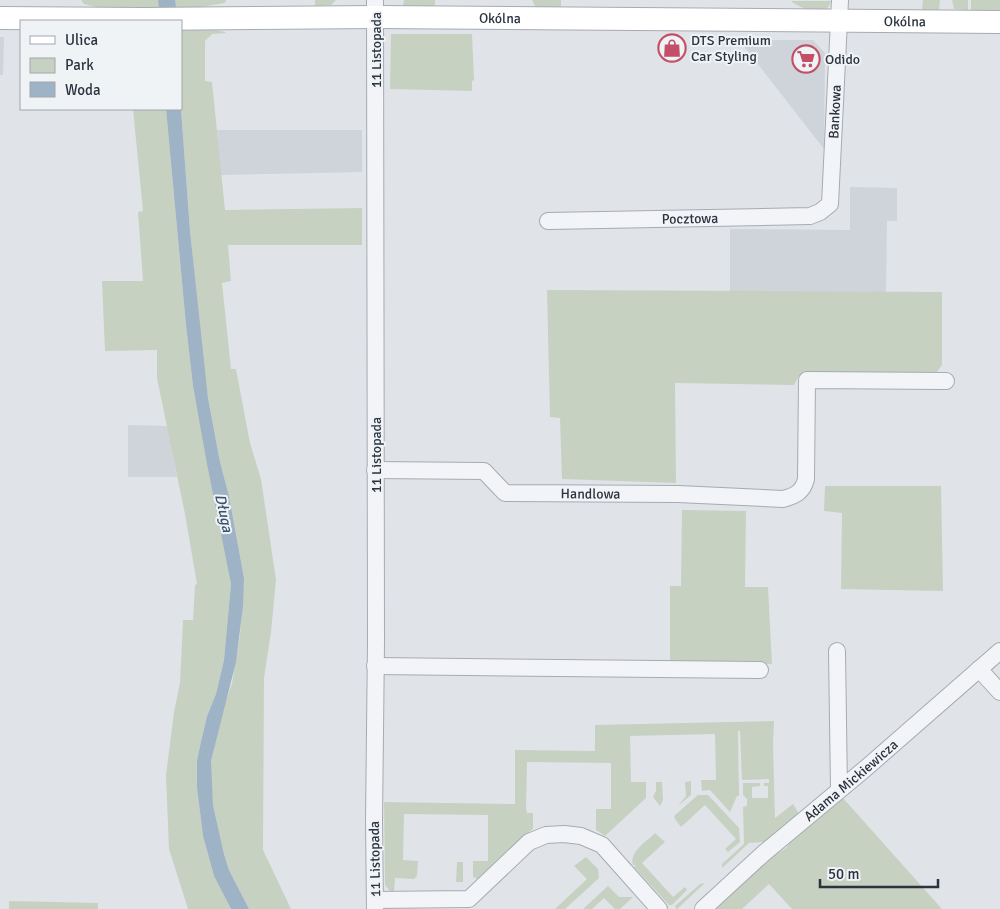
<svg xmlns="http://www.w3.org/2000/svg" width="1000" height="909" font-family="Signika,sans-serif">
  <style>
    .built { fill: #cfd3da }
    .green { fill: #c7d1c2 }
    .water { fill: #9eb3c5 }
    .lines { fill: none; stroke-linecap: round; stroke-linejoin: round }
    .street-casing { stroke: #a6abb2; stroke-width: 18 }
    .secondary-casing { stroke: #a6abb2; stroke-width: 24 }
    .street { stroke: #f3f4f7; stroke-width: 16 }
    .secondary { stroke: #fff; stroke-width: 22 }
    .labels { text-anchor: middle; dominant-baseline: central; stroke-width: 4; stroke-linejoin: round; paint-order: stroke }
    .street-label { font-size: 14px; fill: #2a333e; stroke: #f0f3f6 }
    .poi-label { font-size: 14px; fill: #2a333e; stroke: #f0f3f6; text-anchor: start }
    .water-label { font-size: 15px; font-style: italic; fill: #38536f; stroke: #f0f3f6 }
  </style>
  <rect width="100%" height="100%" fill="#e0e4e8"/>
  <!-- built -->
  <g class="built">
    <path d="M0,37h4l-1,38h-3z"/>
    <path d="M739,40h74l12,13 -1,96z"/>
    <path d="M217,130h145v42l-141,3z"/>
    <path d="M850,187l47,1v33h-10l-1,71 -156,-1v-62l120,1z"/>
    <path d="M128,425l40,1 9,51h-49z"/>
  </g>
  <!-- green -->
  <g class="green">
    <path d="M81,0h145l-1,3 -30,5 -99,-1 -12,-3z"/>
    <path d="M315,0h21l-5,5 -16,1z"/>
    <path d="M404,0h31v8l-33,2z"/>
    <path d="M532,0h29v10l-25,-2z"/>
    <path d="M923,0h17l-1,10h-17z"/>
    <path d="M952,0h16v10l-14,-1z"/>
    <rect x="971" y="0" width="29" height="10"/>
    <path d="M791,1h40c-3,12 -13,11 -23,11 -5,-6 -12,-6 -17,-11z"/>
    <path d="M211,29l14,3 1,1 -14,1 -7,7v40l7,1 13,128 137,-2v37h-134l3,36 -9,2 9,86h5l14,74 11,36 15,101 -5,52 -7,46 -1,172 28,59h-42l-20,-39 -5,-16 -11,-49 -2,-27v-17l14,-57 7,-21 8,-48 4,-57 -15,-82 -9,-34 -12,-64 -6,-46 -12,-121 -9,-122v-79z"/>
    <path d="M391,34h81l2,46 -2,1v10l-82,-2z"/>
    <path d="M133,109h33l20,216 7,61 38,198 -7,76 -8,34 -9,22 -7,30 -3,15v27l6,48 11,40 17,33h-43l-19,-60 -3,-74 8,-63 6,-29 3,-63h10l2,-35 2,-1 -12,-70 -28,-136v-28l-52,1 -3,-70h41l-5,-69 5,-1z"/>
    <path d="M547,290l395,2v73l-5,7 -16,5 -122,-1 -5,9 -119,-2 1,100 -114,-4 -2,-61 -10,-1z"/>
    <path d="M825,486h116l2,105 -102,-2 1,-76 -18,-2z"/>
    <path d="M682,510l64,1 -1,76h23l4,77 -102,-2v-76h11z"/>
    <path d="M774,721l-1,25 2,72 18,-14 6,10 -33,28 -17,1 -27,25v-4l22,-20 -1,-37 4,-1v-7l-4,-4v-12h17v3l-8,1v11h16v-12h-4v-3h5v-4l-27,1 -2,-49h-2l1,65h-2l-7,16 -20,-22 -8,1 -1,-11h15l-1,-46 -85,2 1,46h15v16l-41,38 -9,-6v-21h15v-46l-84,-1 -1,46 1,5h6v16l-8,6 -47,44 -5,-2v-16h15v-46l-84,-1 -1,46 15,1 -1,15 -3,3 -19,-1 -1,15 -4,-2 -5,-6 -1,-83 131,2v-54l80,1v-26z"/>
    <path d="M691,781v14l-13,11 8,-10 -1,-14z"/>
    <path d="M656,782h6l1,18 -3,6 -7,-9 3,-6z"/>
    <path d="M849,792l-6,6 99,111h-150l-23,-25 -27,25h-27l55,-51 16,-10 5,-7z"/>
    <path d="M698,795h10l31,33 1,14 -12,10 -3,-3 11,-10 -31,-34 -24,22 -6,-8 -1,-3z"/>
    <path d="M655,833l10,9 -23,21 31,34 12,-10 2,3 -15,15h-3l-35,-38 2,-2h-3c-4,-13 13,-23 22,-32z"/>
    <path d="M586,857l12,12 1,9 -34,31h-10l32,-30 -13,-13z"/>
    <path d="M457,862h6v20h-7z"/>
    <path d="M705,883l-28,26h-1l-1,-3 25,-22z"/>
    <path d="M608,886l11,11h14l-13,12h-5l-11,-11 -12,11h-9z"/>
    <path d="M9,901l89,2v6h-89z"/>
  </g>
  <!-- water -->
  <g class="water">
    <path d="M158,0h17l1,8h-17z"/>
    <path d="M166,109h15l9,122 18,167 12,64 9,34 15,82 -1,28 -7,56 -25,99 2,44 11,49 5,16 20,39h-18l-17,-33 -11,-40 -6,-48v-27l3,-15 7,-30 9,-22 8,-34 7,-76 -24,-120 -14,-78 -7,-61z"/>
  </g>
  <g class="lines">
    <!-- street casing -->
    <g class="street-casing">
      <g id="street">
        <path id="s1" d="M548,221l262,-5 10,-4 10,-8 10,-204"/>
        <path id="s2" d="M375,470l109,1 21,22 173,1 105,5c12,-3 20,-7 23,-20l1,-99 139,1"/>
        <path d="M837,651l2,139"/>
        <path d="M375,666l385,4"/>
        <path d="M979,669l21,23"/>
        <path d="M375,900l94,-1 60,-57 17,-7 18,-1 17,2 21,9 57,64"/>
        <path d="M375,909l-1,-88 2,-179 -1,-642"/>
        <path id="s3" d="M703,909l61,-56 102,-85 134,-117"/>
      </g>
    </g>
    <!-- secondary casing -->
    <g class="secondary-casing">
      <g id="secondary">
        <path id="s4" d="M0,18l142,1 234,-2 624,5"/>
      </g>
    </g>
    <!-- street -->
    <use href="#street" class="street"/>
    <!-- secondary -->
    <use href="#secondary" class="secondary"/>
  </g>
  <!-- icons -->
  <defs>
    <g id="shop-ring" transform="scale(1.4375)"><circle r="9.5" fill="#f0f3f6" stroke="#c35067" stroke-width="1.5"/><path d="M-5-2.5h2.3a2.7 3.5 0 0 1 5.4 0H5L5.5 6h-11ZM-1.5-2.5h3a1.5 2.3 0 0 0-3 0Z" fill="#c35067"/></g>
    <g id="supermarket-ring" transform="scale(1.4375)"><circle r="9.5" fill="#f0f3f6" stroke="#c35067" stroke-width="1.5"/><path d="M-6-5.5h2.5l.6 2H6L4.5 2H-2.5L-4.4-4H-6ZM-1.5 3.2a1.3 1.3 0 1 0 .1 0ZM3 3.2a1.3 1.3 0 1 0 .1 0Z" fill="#c35067"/></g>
  </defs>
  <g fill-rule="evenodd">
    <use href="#shop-ring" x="672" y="48"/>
    <use href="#supermarket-ring" x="806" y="59"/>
  </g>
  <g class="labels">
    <!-- street labels -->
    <g class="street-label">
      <text stroke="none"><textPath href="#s4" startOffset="500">Okólna</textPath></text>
      <text stroke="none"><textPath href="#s4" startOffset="905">Okólna</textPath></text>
      <text transform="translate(376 50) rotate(-90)">11 Listopada</text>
      <text stroke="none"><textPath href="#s1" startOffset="378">Bankowa</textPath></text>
      <text stroke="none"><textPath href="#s1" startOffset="142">Pocztowa</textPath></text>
      <text transform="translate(376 455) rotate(-90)">11 Listopada</text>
      <text stroke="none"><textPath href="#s2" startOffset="225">Handlowa</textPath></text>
      <text stroke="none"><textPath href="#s3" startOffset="196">Adama Mickiewicza</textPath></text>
      <text transform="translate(375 859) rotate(-91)">11 Listopada</text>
    </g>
    <!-- poi labels -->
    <g class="poi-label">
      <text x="691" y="40">DTS Premium<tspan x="691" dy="16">Car Styling</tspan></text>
      <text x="825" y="59">Odido</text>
    </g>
    <!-- water labels -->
    <g class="water-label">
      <text transform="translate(224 513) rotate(78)">Długa</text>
    </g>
  </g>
  <!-- legend -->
  <rect x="20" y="20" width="162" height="90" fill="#f0f3f6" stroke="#a1a6ac"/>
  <rect x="30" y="36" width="25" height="8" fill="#ffffff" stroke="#a1a6ac"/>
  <text x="65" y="45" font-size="15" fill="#2a333e">Ulica</text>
  <rect x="30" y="58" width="25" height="15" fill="#c7d1c2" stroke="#a1a6ac"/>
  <text x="65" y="70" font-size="15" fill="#2a333e">Park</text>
  <rect x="30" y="82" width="25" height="15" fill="#9eb3c5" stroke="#a1a6ac"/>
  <text x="65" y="95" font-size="15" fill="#2a333e">Woda</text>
  <!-- scale -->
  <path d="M820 879v8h118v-8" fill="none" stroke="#2a333e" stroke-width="2.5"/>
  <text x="828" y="879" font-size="15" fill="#2a333e" stroke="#f0f3f6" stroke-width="4" paint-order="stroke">50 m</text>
</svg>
